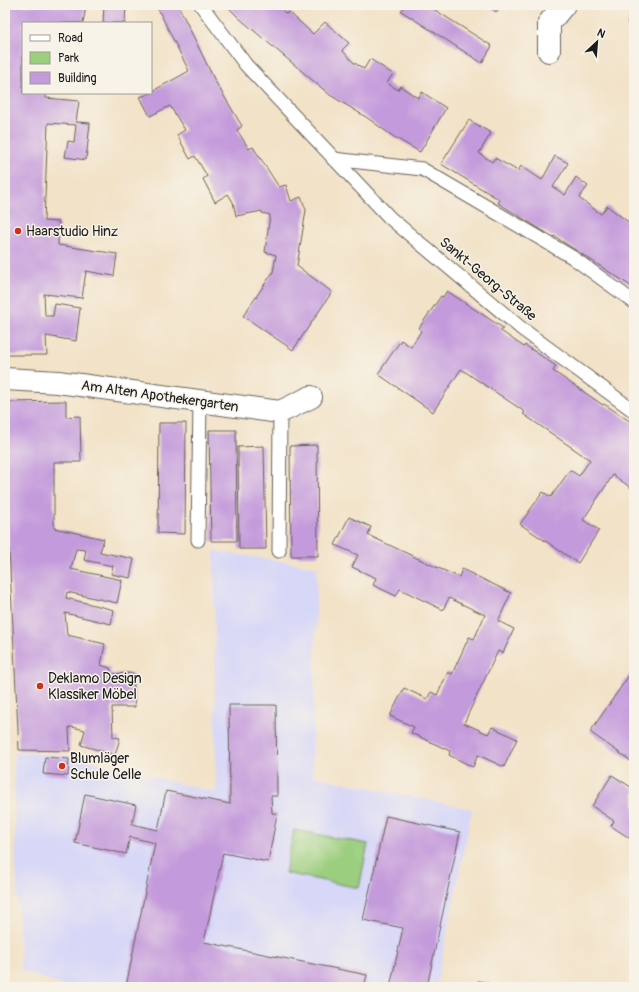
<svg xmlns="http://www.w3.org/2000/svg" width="639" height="992" font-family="Pangolin,sans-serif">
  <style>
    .built { fill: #d7d7f8 }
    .green { fill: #9bce7e; stroke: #5c754d }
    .building { fill: #c39adb }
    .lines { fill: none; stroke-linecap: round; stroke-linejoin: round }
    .service-casing { stroke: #676158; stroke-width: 15 }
    .minor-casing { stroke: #676158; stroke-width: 24 }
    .service { stroke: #fff; stroke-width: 13 }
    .minor { stroke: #fff; stroke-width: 22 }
    .poi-dot { fill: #c8321e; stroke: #f7f3e8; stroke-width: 1.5 }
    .labels { text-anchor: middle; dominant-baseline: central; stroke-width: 3; stroke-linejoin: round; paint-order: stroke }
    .poi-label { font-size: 14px; fill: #1c1c1c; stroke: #f7f3e8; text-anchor: start }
    .street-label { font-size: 14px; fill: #1c1c1c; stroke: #f7f3e8 }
  </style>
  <rect width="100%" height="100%" fill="#f7f3e8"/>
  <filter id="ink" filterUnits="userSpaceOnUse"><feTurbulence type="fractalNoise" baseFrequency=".025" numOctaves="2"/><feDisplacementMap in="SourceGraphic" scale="8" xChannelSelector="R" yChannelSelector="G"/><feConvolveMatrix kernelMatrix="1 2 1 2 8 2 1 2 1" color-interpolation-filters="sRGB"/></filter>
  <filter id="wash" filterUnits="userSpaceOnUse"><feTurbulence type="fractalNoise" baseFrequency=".012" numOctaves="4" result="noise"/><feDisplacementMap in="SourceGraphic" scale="16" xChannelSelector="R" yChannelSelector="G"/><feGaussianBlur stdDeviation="0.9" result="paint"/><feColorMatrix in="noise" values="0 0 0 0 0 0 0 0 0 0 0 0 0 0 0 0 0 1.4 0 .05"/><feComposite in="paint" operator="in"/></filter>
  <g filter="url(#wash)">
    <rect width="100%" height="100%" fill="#f2e2c7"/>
    <!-- built -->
    <path class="built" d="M214,551l103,16 -5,209 160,33 -36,178h-368l-47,-16 -6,-125 -1,-93 57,3 145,37z"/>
    <!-- green -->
    <path class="green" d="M294,830l74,14 -9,44 -74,-15z"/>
    <g id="blocks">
      <!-- building -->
      <g class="building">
        <path d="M5,5l81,1 -3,17h-60v70h23v5l33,3 -3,21 14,1 -4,37 -21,-3 3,-16 6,1 2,-17 -28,-2 -4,98 15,1 -1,23 59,9 -3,22 -28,-5 -4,27 -38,-4 1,22h8l2,-12 25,4 -4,33 -30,-5 1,19h-42z"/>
        <path d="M104,5h22l-1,18h-22z"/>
        <path d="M156,5h22l37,76 27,45 -5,4 12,19 4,-2 26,40 7,-2 5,16 10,-4 5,13 -9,56 35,26 -39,58 -50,-34 30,-44 3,-17 -11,-3 5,-37 -8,-2v-2l-26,5 -3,-14 -5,-8 -13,8 -12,-23 4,-3 -12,-20 -5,3 -13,-24 8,-5 -15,-24 -20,10 -10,-19 11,-4v-1l38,-21z"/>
        <path d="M226,5h51l9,9 3,-2 24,22 12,-12 24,21 -7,7 11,12 11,7 6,-10 23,15 -6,9 11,7 2,-4 18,12 4,-6 24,16 -26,44 -26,-15 -28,-20 -36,-22 -91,-77z"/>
        <path d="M405,5h22l65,41 -10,17 -81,-52z"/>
        <path d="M488,5h15l-7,7z"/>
        <path d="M634,14v15l-7,-6z"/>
        <path d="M469,120l22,13 -12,20 13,9 3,-4 23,13 3,-5 21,14 13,-24 13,7 -15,24 12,8 11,-18 12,9 -9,12 22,16 6,-8 27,20v62l-80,-52 -1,1 -55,-34 2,-3 -59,-36z"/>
        <path d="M447,291l56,37 -2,3 23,16 1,-2 31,21 -3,5 50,34 1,-1 30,20v66l-21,-15 -30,45 16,10 -21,33 -58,-39 23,-32 8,5 19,-27 9,6 11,-16 -67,-46 2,-2 -64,-43 -28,43 -55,-38 23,-34 10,7 10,-16 -2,-3 22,-32 2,1z"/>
        <path d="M66,401v16l14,-1 1,46h-27v66l50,11 -4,13 34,7 -4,19 -19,-4 2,-8 -29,-6 2,-10 -10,-1 -5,20 51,11 -5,23 -50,-11 -1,6 48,12 -3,14 -46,-11 2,22 38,9 -4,21 9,3 1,6 22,-1 2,34h-23l1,30 7,1 -5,17 -34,-10 4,-15 -13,-3h-3l1,24 -51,-1 -13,-263v-85z"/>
        <path d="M159,423h27l-1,111 -27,-1z"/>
        <path d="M209,430h27l1,111h-26z"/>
        <path d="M317,445l1,111h-27l-1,-110z"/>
        <path d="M264,446l2,103h-27l-1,-102z"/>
        <path d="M349,517l22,10 -3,8 68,32 23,10 3,-8 49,24 -13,28 16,8 -11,24 -5,-2 -34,72 24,11 4,-7 25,12 -13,28 -26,-12 -5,12 -24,-12 1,-4 -39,-18 3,-6 -24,-11 14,-28 23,11 4,-7 6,3 11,-23 4,2 17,-37 5,2 11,-24 -36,-17 -6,12 -43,-21 -4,7 -23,-11 3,-7 -24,-11 6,-12 -23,-10z"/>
        <path d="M634,668v89l-3,4 -41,-29z"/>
        <path d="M229,705h47l1,91h-6l1,17 5,1 -9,48 -45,-9 -19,89 163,33 -3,12h-238l29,-144 -25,-6 -4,17 -51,-11 10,-49 51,11 -4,19 26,6 8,-39 64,13z"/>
        <path d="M45,757l24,2 -1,17 -25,-2z"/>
        <path d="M612,775l22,14v52l-23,-15 3,-5 -22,-15z"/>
        <path d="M386,816l74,16 -33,155h-37l13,-59 -40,-8z"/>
        <path d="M478,981l14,3v3h-16z"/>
      </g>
    </g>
  </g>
  <g filter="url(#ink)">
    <use href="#blocks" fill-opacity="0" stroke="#676158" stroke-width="1"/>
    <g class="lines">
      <!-- service casing -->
      <g class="service-casing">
        <g id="service">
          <path d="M201,5l45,60 144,153 132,111 112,82"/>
          <path d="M333,159l89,10 150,88 62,45"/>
          <path d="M198,540l2,-139"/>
          <path d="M279,551l1,-139"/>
        </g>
      </g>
      <!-- minor casing -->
      <g class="minor-casing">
        <g id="minor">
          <path d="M549,51v-28l15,-18"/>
          <path d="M5,379l53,3 222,30 31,-15"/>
        </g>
      </g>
      <!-- service -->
      <use href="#service" class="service"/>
      <!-- minor -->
      <use href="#minor" class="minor"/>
    </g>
  </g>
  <!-- markers -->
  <g class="poi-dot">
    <circle cx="18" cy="231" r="4"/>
    <circle cx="40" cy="686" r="4"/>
    <circle cx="62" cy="766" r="4"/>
  </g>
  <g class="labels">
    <!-- poi labels -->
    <g class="poi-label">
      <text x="26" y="231">Haarstudio Hinz</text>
      <text x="48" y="678">Deklamo Design<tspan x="48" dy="16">Klassiker Möbel</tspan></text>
      <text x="70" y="758">Blumläger<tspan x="70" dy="16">Schule Celle</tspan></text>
    </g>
    <!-- street labels -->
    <g class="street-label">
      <text transform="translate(488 279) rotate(40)">Sankt-Georg-Straße</text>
      <text transform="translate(160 396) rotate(8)">Am Alten Apothekergarten</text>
    </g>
  </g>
  <!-- margin -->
  <rect width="639" height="992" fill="none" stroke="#f7f3e8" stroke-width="20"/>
  <!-- legend -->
  <rect x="22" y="22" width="130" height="72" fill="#f7f3e8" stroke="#9f9d96"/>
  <rect x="30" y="35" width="20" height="6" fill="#ffffff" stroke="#9f9d96"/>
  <text x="58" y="42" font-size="12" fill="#1c1c1c">Road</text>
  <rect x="30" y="52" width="20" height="12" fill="#9bce7e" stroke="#9f9d96"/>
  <text x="58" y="62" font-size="12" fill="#1c1c1c">Park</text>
  <rect x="30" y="72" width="20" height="12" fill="#c39adb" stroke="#9f9d96"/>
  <text x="58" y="82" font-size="12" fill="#1c1c1c">Building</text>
  <!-- north arrow -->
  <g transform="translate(597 42) rotate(26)" stroke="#f7f3e8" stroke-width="3" paint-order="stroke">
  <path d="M0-3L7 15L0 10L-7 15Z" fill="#1c1c1c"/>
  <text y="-6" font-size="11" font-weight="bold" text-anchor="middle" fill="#1c1c1c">N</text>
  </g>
</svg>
